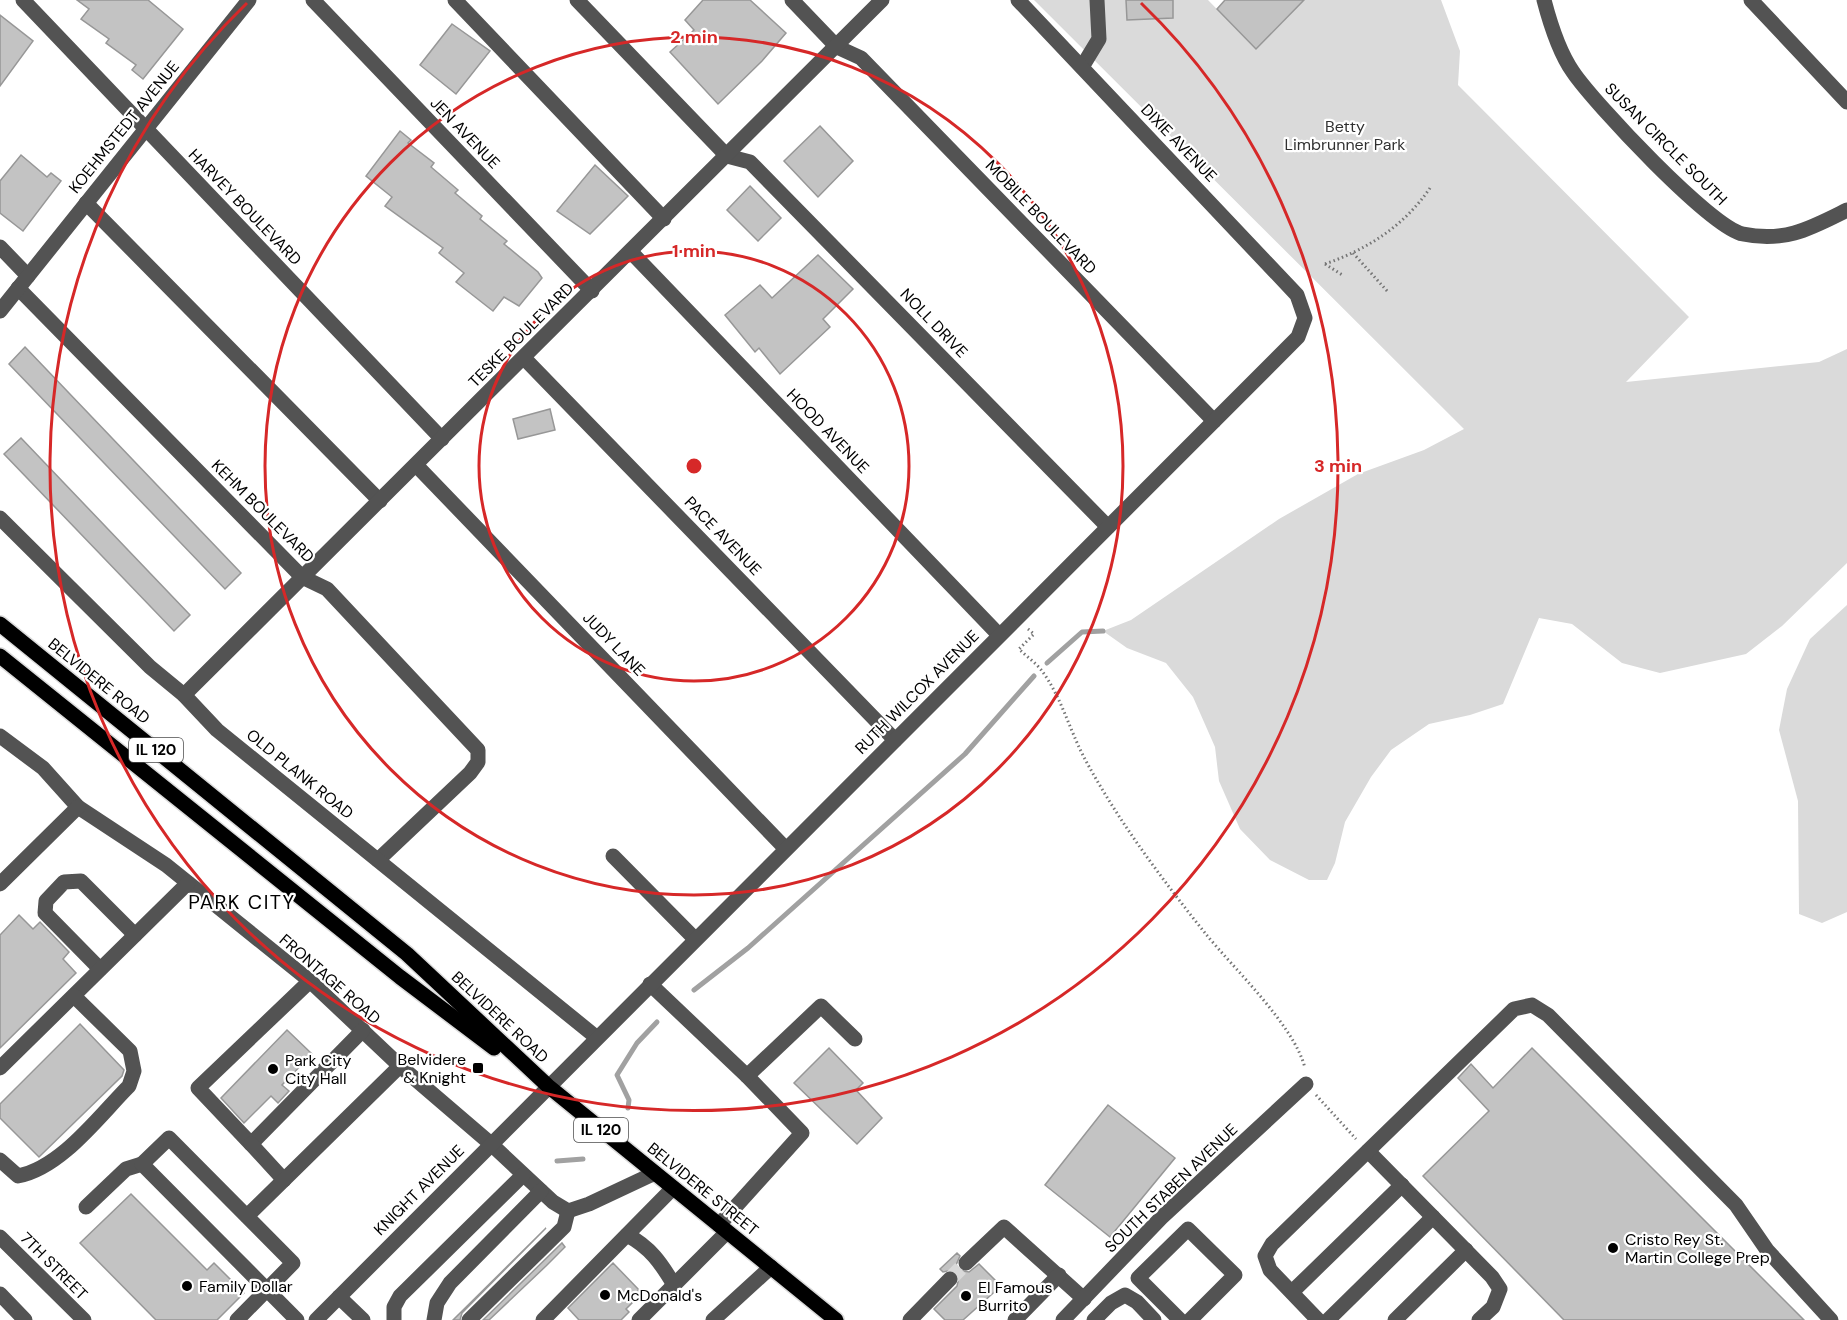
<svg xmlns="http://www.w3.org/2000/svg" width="1847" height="1320" font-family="'DM Sans',sans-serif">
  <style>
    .green { fill: #dadada }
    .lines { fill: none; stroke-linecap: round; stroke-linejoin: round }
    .stream { stroke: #a1a1a1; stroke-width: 5 }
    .building { fill: #c3c3c3; stroke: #979797; stroke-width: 1.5 }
    .minor-tunnel { stroke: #d9d9d9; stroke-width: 15; stroke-dasharray: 15 8; stroke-linecap: butt }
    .major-casing { stroke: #dbdbdb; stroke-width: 18 }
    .path { stroke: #757575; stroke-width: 3; stroke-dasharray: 1.5 3; stroke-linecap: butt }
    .minor { stroke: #535353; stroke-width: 15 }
    .major { stroke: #000; stroke-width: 15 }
    .ring { fill: none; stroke: #d62828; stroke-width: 3 }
    .poi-dot { fill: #000; stroke: #fff; stroke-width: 2 }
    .labels { text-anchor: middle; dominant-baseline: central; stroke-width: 4.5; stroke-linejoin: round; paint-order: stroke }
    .shield { fill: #fff; stroke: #4c4c4c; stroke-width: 1.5 }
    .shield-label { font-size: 15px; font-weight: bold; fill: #000 }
    .park-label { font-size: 16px; fill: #313131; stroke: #fff }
    .street-label { font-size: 16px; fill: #000; stroke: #fff }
    .poi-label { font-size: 16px; fill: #000; stroke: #fff; text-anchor: start }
    .quarter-label { font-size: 20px; letter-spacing: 1.5px; fill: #000; stroke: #fff }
    .centre { fill: #d62828; stroke: #fff; stroke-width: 3 }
    .ring-label { font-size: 18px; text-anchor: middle; font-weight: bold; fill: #d62828; stroke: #fff; stroke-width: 4.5; stroke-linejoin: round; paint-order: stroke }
  </style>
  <rect width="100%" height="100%" fill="#fff"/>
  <!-- green -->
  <g class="green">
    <path d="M1034,0h174l48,49 48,-49h137l19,51 -2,34 231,232 -63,65 193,-20 28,-13v214l-65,63 -36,28 -86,19 -38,-10 -50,-39 -33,-6 -36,86 -33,11 -41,9 -38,26 -20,27 -26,45 -10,41 -8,17h-18l-39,-20 -30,-31 -21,-48 -4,-34 -22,-50 -27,-34 -39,-15 -24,-17 28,-11 148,-101 79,-45 66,-24 40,-21z"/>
    <path d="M1847,605v307l-25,11 -23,-9 -1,-113 -19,-71 8,-41 23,-50z"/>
  </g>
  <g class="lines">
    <!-- stream -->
    <g class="stream">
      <path d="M1047,663l35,-31 21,-1"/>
      <path d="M694,990l54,-42 217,-194 69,-78"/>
      <path d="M628,1108l1,-8 -12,-25 20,-32 20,-21"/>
      <path d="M557,1161l26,-2"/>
    </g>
  </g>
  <!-- building -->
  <g class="building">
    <path d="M77,0h71l35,29 -40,50 -11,-9 4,-5 -30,-22 3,-4 -28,-20 8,-10z"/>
    <path d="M703,0h47l36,33 -24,28 -44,43 -48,-52 24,-22 -9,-10z"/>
    <path d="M1126,0h47v18l-46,2z"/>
    <path d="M1225,0h79l-48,49 -39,-40z"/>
    <path d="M0,15l33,26 -33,45z"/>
    <path d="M452,24l38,27 -34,43 -36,-29z"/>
    <path d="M820,126l33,35 -35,36 -34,-36z"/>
    <path d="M400,131l11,9 -3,3 26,20 -3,4 27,23 -3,3 27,23 -2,3 27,22 -3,3 34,28 4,6 -23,28 -15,-9 -11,14 -37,-29 8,-9 -25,-20 4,-5 -58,-42 7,-9 -26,-21z"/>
    <path d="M21,155l26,22 4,-4 10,8 -38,50 -23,-18v-32z"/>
    <path d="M595,165l33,31 -38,38 -33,-23z"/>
    <path d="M750,186l31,32 -23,23 -31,-31z"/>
    <path d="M818,255l35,34 -30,30 7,8 -50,47 -21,-26 -4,4 -30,-37 35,-30 12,13z"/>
    <path d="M25,347l216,226 -16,16 -216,-225z"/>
    <path d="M550,409l5,21 -37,9 -5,-20z"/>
    <path d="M21,438l169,177 -16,16 -170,-177z"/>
    <path d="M19,915l14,14 7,-7 29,30 -6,7 13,14 -76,75v-113z"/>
    <path d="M80,1024l44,46 -2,6 -83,81 -39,-39v-14z"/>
    <path d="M287,1030l25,24 -30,31 7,6 -11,12 -7,-7 -27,27 -23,-25z"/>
    <path d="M829,1048l34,35 -7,7 26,28 -25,26 -63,-61z"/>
    <path d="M1532,1048l272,272h-240l-141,-144 66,-65 -31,-33 13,-14 22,24z"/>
    <path d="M1108,1105l67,53 -65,79 -65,-52z"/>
    <path d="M131,1194l76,76 7,-7 30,30 -27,27h-61l-76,-77z"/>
    <path d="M546,1228l-84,85 -2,7h-7z"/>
    <path d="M562,1243l3,4 -19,19 -57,54h-6z"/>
    <path d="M957,1253l3,3 -4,9 3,5 10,2 10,-8 22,22 -38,34h-18l-11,-11 23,-23 2,-9 -6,-7 -10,2 -3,-3z"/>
    <path d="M613,1263l26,27 -10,10 3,3 -6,6 3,3 -8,8h-42l-11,-12z"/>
  </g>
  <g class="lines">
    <!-- minor-tunnel -->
    <path class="minor-tunnel" d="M950,1279l16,-16"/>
    <!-- major casing -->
    <g class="major-casing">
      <g id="major">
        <path d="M0,624l407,330 141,132 288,234"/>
        <path d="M0,656l400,321 94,71"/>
      </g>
    </g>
    <!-- path -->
    <g class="path">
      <path d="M1353,253l35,39"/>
      <path d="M1325,264c43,-15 79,-38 105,-76"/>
      <path d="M1325,264l19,12"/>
      <path d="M1028,629l6,5 -15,15c7,7 17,14 23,22 20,27 28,61 44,90 33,61 76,118 119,172 29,36 89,92 100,135"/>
      <path d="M1316,1095l40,44"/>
    </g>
    <!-- minor -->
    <g class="minor">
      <path d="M23,0l419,439"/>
      <path d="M313,0l279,291"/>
      <path d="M455,0l209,219"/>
      <path d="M577,0l150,156 23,6 358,365"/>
      <path d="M792,0l45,47 24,11 353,363"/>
      <path d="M1544,0c6,23 15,52 29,72 21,31 138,156 170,162 42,9 68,-6 104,-24"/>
      <path d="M1751,0l96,102"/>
      <path d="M1082,67l17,-28 -2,-39"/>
      <path d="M86,203l294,298"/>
      <path d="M0,247l28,29"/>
      <path d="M631,252l368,383"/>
      <path d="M18,288l284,289 25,12 151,161v12l-8,11 -92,87"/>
      <path d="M0,311l249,-311"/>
      <path d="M524,358l371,382"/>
      <path d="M416,465l369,383"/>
      <path d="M0,518l150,149 34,28 33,35 379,307"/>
      <path d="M184,695l698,-695"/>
      <path d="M0,736l43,32 35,39 88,58 144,116 90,85 91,78 62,58 15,9 21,-7 66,-31"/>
      <path d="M613,856l82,83"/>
      <path d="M0,884l78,-77"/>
      <path d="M100,969l-55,-56 1,-12 18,-19 17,-1 54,54"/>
      <path d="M310,981l-112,107 53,56 112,-114"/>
      <path d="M650,984l97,92 55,57 -83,92"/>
      <path d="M0,1068l188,-185"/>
      <path d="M747,1076l74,-70 34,33"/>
      <path d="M251,1144l33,36"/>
      <path d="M1368,1151l124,126 8,12 -7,18 -14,13"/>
      <path d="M0,1160l18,16c43,-8 81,-60 111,-90l5,-15 -4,-20 -56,-55"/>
      <path d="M86,1207l40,-38 16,-5"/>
      <path d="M247,1216l153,-150"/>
      <path d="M627,1235c23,12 34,28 47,50"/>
      <path d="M0,1237l84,83"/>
      <path d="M966,1263l38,-36 80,72"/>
      <path d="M1292,1292l110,-107"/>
      <path d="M0,1294l25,26"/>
      <path d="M339,1297l24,23"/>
      <path d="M237,1320l56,-57 -124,-125 -27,26c52,52 103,104 155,156"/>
      <path d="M316,1320l982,-983 7,-19 -8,-23 -279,-295"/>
      <path d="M394,1320v-13l6,-11 123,-121"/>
      <path d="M434,1320l3,-17 13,-20 91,-92"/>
      <path d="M469,1320l95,-93 4,-16"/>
      <path d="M543,1320l130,-132"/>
      <path d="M639,1320l88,-88"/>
      <path d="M713,1320l58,-53"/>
      <path d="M910,1320l40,-41"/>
      <path d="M1015,1320l44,-45"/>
      <path d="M1063,1320l98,-102 145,-134"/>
      <path d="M1094,1320l17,-17 14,-8 12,7 17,18"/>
      <path d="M1180,1320l-42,-42 50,-49 47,46 -45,45"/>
      <path d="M1318,1320l-48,-50 -5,-14 7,-12 242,-235 18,-4 16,10 188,190 31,45 64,70"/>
      <path d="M1328,1320l105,-103"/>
      <path d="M1395,1320l71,-70"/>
    </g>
    <!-- major -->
    <use href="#major" class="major"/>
  </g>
  <!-- distance rings -->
  <g class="ring">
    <circle cx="694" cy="466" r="215"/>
    <circle cx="694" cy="466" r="429"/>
    <path d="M1141 3A644 644 0 1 1 247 3"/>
  </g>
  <!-- markers -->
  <g class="poi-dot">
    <rect x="472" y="1062" width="12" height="12" rx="3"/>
    <circle cx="273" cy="1069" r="6"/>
    <circle cx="1613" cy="1248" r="6"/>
    <circle cx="187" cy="1286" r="6"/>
    <circle cx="605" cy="1295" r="6"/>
    <circle cx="966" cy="1296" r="6"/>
  </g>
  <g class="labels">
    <!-- shield labels -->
    <g class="shield">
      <rect x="129" y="738" width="54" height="24" rx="4.5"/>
      <rect x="574" y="1118" width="54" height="24" rx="4.5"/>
    </g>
    <g class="shield-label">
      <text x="156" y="750">IL 120</text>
      <text x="601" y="1130">IL 120</text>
    </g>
    <!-- park labels -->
    <g class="park-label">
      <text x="1345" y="126">Betty<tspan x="1345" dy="18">Limbrunner Park</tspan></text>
    </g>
    <!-- street labels -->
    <g class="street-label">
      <text transform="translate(124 127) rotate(-51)">KOEHMSTEDT AVENUE</text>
      <text transform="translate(465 133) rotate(46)">JEN AVENUE</text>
      <text transform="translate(1179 143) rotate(46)">DIXIE AVENUE</text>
      <text transform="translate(1666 144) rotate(45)">SUSAN CIRCLE SOUTH</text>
      <text transform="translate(245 207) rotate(46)">HARVEY BOULEVARD</text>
      <text transform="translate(1041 217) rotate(46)">MOBILE BOULEVARD</text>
      <text transform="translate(934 323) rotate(46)">NOLL DRIVE</text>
      <text transform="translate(521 335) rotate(-45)">TESKE BOULEVARD</text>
      <text transform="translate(828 431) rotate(46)">HOOD AVENUE</text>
      <text transform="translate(263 511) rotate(45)">KEHM BOULEVARD</text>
      <text transform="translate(723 536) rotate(46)">PACE AVENUE</text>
      <text transform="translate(614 644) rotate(46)">JUDY LANE</text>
      <text transform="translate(99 681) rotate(39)">BELVIDERE ROAD</text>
      <text transform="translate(917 692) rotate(-45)">RUTH WILCOX AVENUE</text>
      <text transform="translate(300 774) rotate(39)">OLD PLANK ROAD</text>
      <text transform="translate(330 979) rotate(41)">FRONTAGE ROAD</text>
      <text transform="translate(500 1017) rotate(43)">BELVIDERE ROAD</text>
      <text transform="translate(1171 1188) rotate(-44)">SOUTH STABEN AVENUE</text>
      <text transform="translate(703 1189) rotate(39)">BELVIDERE STREET</text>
      <text transform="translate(419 1190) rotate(-45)">KNIGHT AVENUE</text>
      <text transform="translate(54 1266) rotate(45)">7TH STREET</text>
    </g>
    <!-- poi labels -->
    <g class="poi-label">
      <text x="466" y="1059" text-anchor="end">Belvidere<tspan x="466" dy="18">&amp; Knight</tspan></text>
      <text x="285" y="1060">Park City<tspan x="285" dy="18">City Hall</tspan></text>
      <text x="1625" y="1239">Cristo Rey St.<tspan x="1625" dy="18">Martin College Prep</tspan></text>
      <text x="199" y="1286">Family Dollar</text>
      <text x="978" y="1287">El Famous<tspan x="978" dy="18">Burrito</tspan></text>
      <text x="617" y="1295">McDonald's</text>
    </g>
    <!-- quarter labels -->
    <g class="quarter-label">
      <text x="242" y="902">PARK CITY</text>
    </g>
  </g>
  <circle cx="694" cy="466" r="9" class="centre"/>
  <g class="ring-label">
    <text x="694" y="43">2 min</text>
    <text x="694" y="257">1 min</text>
    <text x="1338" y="472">3 min</text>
  </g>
</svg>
